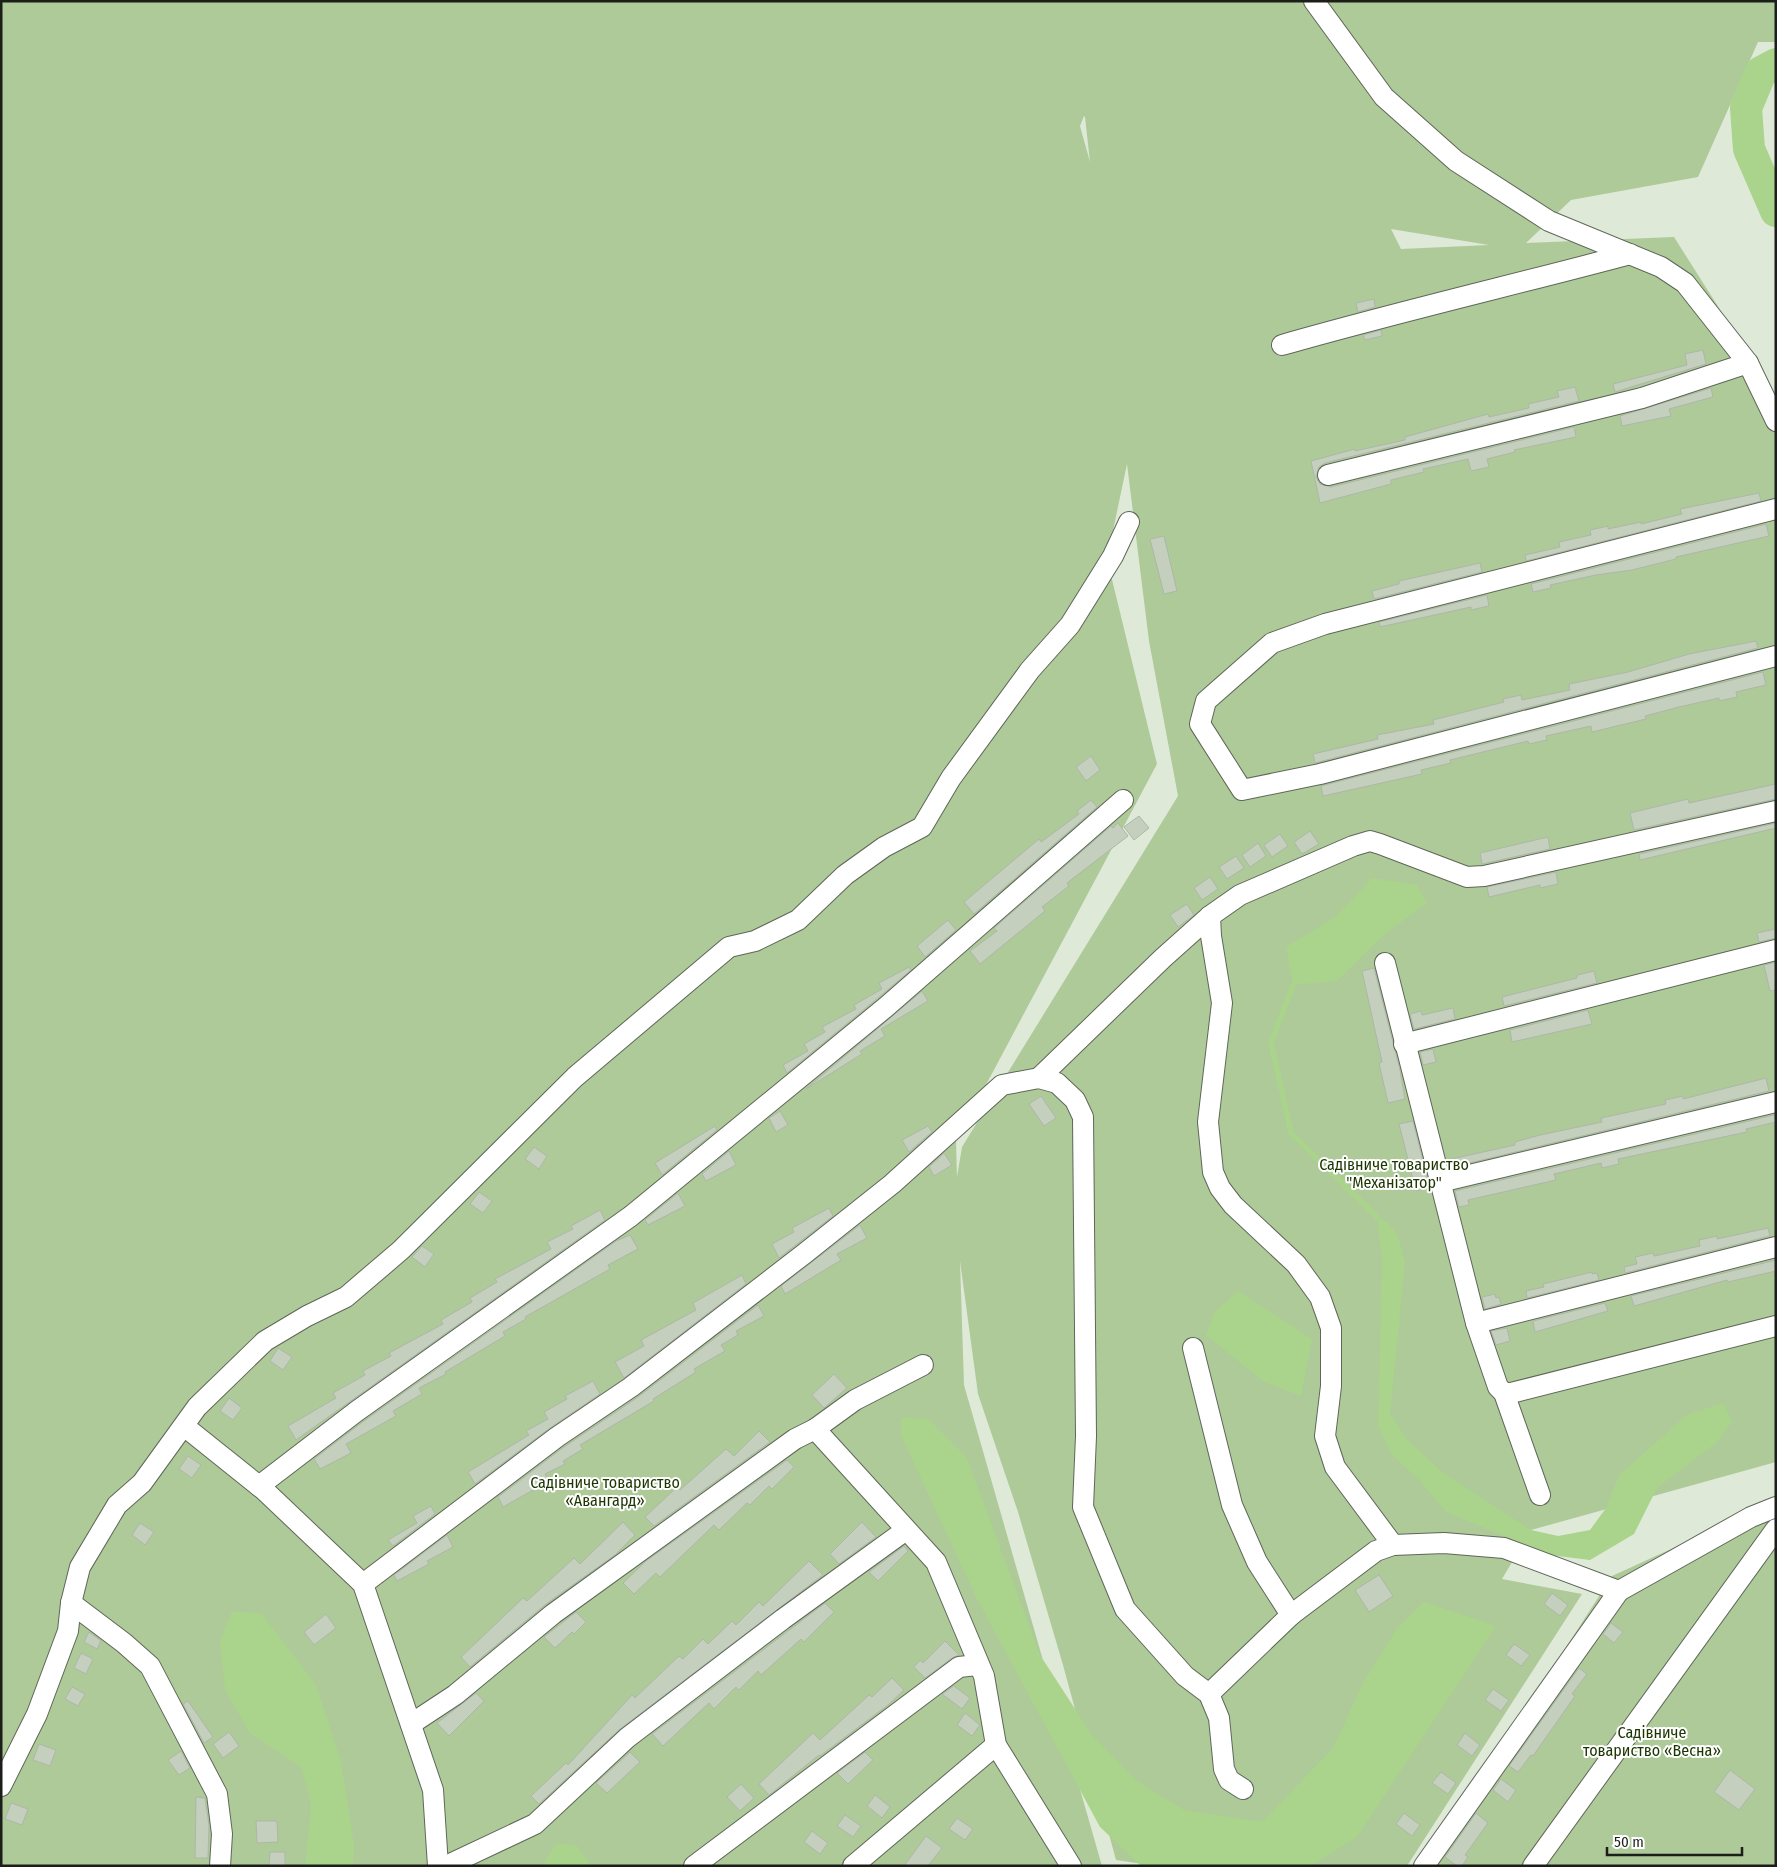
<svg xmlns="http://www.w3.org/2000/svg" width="1777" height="1867" font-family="'Fira Sans Condensed',sans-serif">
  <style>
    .green { fill: #aeca99; fill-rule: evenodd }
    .water { fill: #aad38b }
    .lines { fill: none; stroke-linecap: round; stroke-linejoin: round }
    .stream { stroke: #aad38b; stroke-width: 5.5 }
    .river { stroke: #aad38b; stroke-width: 32 }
    .building { fill: #c5cfbe; stroke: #adb7a7 }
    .minor-casing { stroke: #5e6758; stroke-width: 22 }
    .minor { stroke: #fff; stroke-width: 20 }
    .labels { text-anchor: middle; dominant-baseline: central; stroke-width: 4; stroke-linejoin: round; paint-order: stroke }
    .park-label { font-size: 16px; fill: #1c3500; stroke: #fff }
  </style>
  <rect width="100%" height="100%" fill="#dfe9d8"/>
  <!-- green -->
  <g class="green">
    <path d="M1,1h1775v41h-18l-60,135 -127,23 -45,43 148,-6 102,161v1064l-245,68 -29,49 80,15 -175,272h-250l-41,-6 -53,-195 -45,-153 -40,-118 -18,-133 4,124 138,481h-1101zM1084,116l1,1 5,45 -10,-36zM1391,229l98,16 -88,4zM1127,464l22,177 29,155 -216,351 -5,30 -1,-36 201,-377 -50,-205z"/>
    <path d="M1776,1501v365h-351l187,-290z"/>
  </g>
  <!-- water -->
  <g class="water">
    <path d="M1372,878l45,7 10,18 -41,30 -49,48 -44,4 -7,-38 48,-29z"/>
    <path d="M1377,1217c20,7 24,26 28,46l-15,151 17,25 35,33 89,58 27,6 32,-6 16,-22 13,-33 69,-61 35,-11 9,19 -16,21 -59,45 -23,46 -44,26 -40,-5 -104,-43 -27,-32 -27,-25 -14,-30 4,-166z"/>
    <path d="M1238,1291l74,48 -11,57 -37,-14 -58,-47 9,-24z"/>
    <path d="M901,1417l27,2 39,39 73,197 52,80 45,46 47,29 78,12 71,-74 31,-67 32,-51 28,-28 72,24 -139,211 -46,29h-170l-41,-39 -124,-230 -75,-162z"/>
    <path d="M232,1611l30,3 54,71 25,77 13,83 -1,21h-48l6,-61 -10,-38 -51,-34 -25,-43 -5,-48z"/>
    <path d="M557,1843l20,3 14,20h-49z"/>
  </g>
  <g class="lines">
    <!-- stream -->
    <path class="stream" d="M1293,985l-22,58 20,90 86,84"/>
    <!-- river -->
    <path class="river" d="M1776,64l-15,8 -15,36 3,41 27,62"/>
  </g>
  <!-- building -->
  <g class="building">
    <path d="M1374,299l1,8 -17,5 -2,-9z"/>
    <path d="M1381,330l1,6 -17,4 -2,-5z"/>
    <path d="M1703,350l3,14 -91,28 -2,-8 74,-19 -2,-11z"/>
    <path d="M1575,387l4,14 -254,62 -6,4 -3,10 4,7 11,3 243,-60 2,10 -62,13 1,2 -28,7 2,8 -18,4 -3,-12 -45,10 1,3 -33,8v4l-71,19 -9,-42 44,-12v2l50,-11v-3l83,-23 1,3 40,-9 -1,-4 31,-7 -2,-6z"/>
    <path d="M1711,388l2,9 -44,12 2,7 -49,10 -2,-10z"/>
    <path d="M1759,493l2,8 -235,60 -1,-6 35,-8 -1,-5 32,-7 -1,-5 18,-4v3l33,-7v2l41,-10 -2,-5z"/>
    <path d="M1766,524l3,12 -93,21v2l-44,11 -36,5 -46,10 1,3 -18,4 -2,-8z"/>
    <path d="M1164,536l13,55 -13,3 -14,-55z"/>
    <path d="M1480,563l2,9 -108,27 -2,-8 27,-7v-3z"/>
    <path d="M1487,595l2,11 -18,4v-3l-91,20 -1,-5z"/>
    <path d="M1756,641l2,7 -443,115 -2,-9 65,-15 -1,-4 57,-11 -1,-4 71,-18 -1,-3 18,-4 1,5 48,-10 -1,-6 59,-12 61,-18z"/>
    <path d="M1763,672l3,13 -30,7 1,5 -18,4v-3l-40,9 -34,9 1,3 -54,13 -1,-6 -45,10 1,4 -18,4 -1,-3 -78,19 1,3 -30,7 1,4 -99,22 -2,-10z"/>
    <path d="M1091,756l9,14 -14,11 -10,-14z"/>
    <path d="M1776,784v15l-142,31 -4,-17 58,-14 1,4z"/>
    <path d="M1091,800l6,7 -123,107 -10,-12 75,-63 2,3 38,-28 -2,-3z"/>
    <path d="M1139,816l10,12 -15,12 -10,-13z"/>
    <path d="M1118,823l10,13 -61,47 2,3 -27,21 3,4 -65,53 -10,-13 27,-20 -3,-3 117,-102 2,2z"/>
    <path d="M1776,823v5l-136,32 -1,-6z"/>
    <path d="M1310,831l9,13 -17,10 -8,-12z"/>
    <path d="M1280,834l8,12 -16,11 -8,-12z"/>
    <path d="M1548,837l2,12 -68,15 -2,-11z"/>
    <path d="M1258,843l8,13 -16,11 -8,-12z"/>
    <path d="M1236,856l8,12 -17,11 -8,-12z"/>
    <path d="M1556,872l2,12 -18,4v-3l-51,12 -2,-10z"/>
    <path d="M1210,877l8,12 -16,11 -8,-12z"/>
    <path d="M1187,904l7,11 -16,12 -8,-12z"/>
    <path d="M948,920l8,10 -31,27 -8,-11z"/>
    <path d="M1776,929v9l-17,4 -2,-9z"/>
    <path d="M1776,962v28l-6,1 -6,-26z"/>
    <path d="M909,967l2,3 -33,28 -91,75 -4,-8 25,-14 -4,-7 21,-12 -3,-5 34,-18 -2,-4 28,-16 -3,-6z"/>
    <path d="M1374,968l26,102 5,29 -17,4 -9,-40 3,-1 -20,-91z"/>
    <path d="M1594,971l3,12 -93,23 -2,-9 75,-19v-3z"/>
    <path d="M922,991l6,10 -47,28 4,7 -25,15 2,3 -56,35z"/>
    <path d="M1453,1008l2,11 -41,10 -4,-15 11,-3 1,4z"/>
    <path d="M1588,1010l4,14 -80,18 -2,-12z"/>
    <path d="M1433,1049l3,13 -13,3 -3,-13z"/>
    <path d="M1766,1078l3,13 -320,77 -2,-8 68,-15v-3l25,-7 62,-13 -1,-4 65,-14 -1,-4 18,-4v3z"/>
    <path d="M1041,1096l15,22 -12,8 -15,-22z"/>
    <path d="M780,1111l8,14 -12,7 -7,-14z"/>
    <path d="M1774,1115l2,7 -30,7 1,3 -129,27 1,5 -17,4 -1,-5 -47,11 2,6 -88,20 1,5 -10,2 -4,-16z"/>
    <path d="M1413,1121l17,67 -14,3 -17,-67z"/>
    <path d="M715,1126l2,4 -55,45 -7,-12z"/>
    <path d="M928,1126l4,6 -23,20 -7,-12z"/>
    <path d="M534,1147l13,9 -8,13 -14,-10z"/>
    <path d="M729,1151l7,14 -30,16 -4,-7z"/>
    <path d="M944,1153l8,12 -18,11 -5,-9z"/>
    <path d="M479,1192l13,9 -9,12 -13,-9z"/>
    <path d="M678,1193l7,13 -37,19 -3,-5z"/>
    <path d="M829,1208l4,8 -54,42 -7,-14 22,-12 -2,-4z"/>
    <path d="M600,1210l5,10 -309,220 -8,-14 48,-28 -3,-5 32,-18 -2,-4 28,-15 -2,-3 54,-29 -2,-4 31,-18 -2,-4 27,-16 -2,-3 56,-30 -4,-7 26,-13 -2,-3z"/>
    <path d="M860,1225l7,13 -30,16 4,6 -56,34 -4,-8z"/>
    <path d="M1768,1228l2,8 -145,37 -1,-6 13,-3 -2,-7 18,-4 1,3 46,-10 -1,-6 18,-4v3z"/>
    <path d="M630,1235l8,14 -30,16 2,4 -85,48 1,2 -23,13 2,4 -60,36 1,2 -27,14 3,6 -29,17 3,5 -50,28 5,9 -31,16 -6,-10 50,-38 252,-180z"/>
    <path d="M422,1246l12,8 -9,13 -13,-10z"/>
    <path d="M1776,1260v11l-48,11 -1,-2 -93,26 -3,-10z"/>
    <path d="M1592,1272v2l5,-1 2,7 -72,18 -1,-7 18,-4 -1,-3z"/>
    <path d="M742,1275l4,9 -122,94 -9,-16 29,-16 -3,-6 55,-30 -3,-7z"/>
    <path d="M1495,1294l1,4 3,-1 2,7 -16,5 -3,-12z"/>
    <path d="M1605,1303l3,8 -73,21 -2,-11z"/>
    <path d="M758,1305l6,11 -28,15 2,4 -17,10 4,6 -31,18 2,3 -43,27 1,2 -74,44 3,4 -20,12 2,3 -20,10 4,7 -46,26 -5,-10 66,-50 74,-50z"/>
    <path d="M1507,1328l3,13 -14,4 -5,-14z"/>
    <path d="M278,1348l14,9 -9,13 -13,-9z"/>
    <path d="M834,1374l13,14 -23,20 -12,-13z"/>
    <path d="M593,1381l7,13 -50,34 -75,56 -7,-12 61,-37 -3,-4 22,-12 -4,-7 23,-13 -2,-3z"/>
    <path d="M229,1398l13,10 -9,12 -13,-9z"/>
    <path d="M759,1431l11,11 -116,84 -9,-9 32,-30 3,3 46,-41 8,7z"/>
    <path d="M188,1456l13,9 -9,13 -13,-9z"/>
    <path d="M787,1460l7,7 -22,22 -3,-3 -19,19 -3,-2 -28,27 -5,-5 -54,52 -4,-4 -22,21 -11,-11 23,-22z"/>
    <path d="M431,1506l4,8 -42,32 -5,-6 29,-17 -4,-7z"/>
    <path d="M623,1522l12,13 -20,20 -69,49 -76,63 -9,-10 62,-59 4,3 47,-43 6,6z"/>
    <path d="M862,1522l14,15 -37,27 -9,-10z"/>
    <path d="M140,1523l14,9 -9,13 -13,-10z"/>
    <path d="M447,1535l6,12 -26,14 2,3 -32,17 -3,-6z"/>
    <path d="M904,1546l4,5 -30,30 -9,-9z"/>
    <path d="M809,1561l14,14 -203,154 -81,75 -8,-8 35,-33 2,2 64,-70 3,3 44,-42 4,3 20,-20 5,5 24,-23 4,4 23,-23 4,4z"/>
    <path d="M1379,1575l14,21 -24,16 -14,-22z"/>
    <path d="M1552,1593l16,12 -8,11 -16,-12z"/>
    <path d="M825,1603l9,9 -30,30 -3,-3 -40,36 -3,-4 -19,19 -3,-3 -22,22 -5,-6 -46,43 -11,-12z"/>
    <path d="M576,1612l10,10 -12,12 -2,-2 -17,16 -11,-11z"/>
    <path d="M326,1614l10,14 -22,17 -10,-13z"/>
    <path d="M1611,1623l12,9 -9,11 -11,-9z"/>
    <path d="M89,1632l12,9 -4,8 -13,-7z"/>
    <path d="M945,1641l14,14 -7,3 -27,20 -11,-11 6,-7 3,3z"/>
    <path d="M1514,1644l16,11 -9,11 -15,-11z"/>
    <path d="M81,1653l12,6 -7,15 -12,-6z"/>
    <path d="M1579,1668l8,6 -15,20 3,2 -42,60 -2,-1 -13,17 -9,-6z"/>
    <path d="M892,1678l12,12 -16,15 -68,51 -1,-1 -50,40 -10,-11 54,-51 7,7 49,-45 3,2z"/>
    <path d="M954,1686l16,12 -8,11 -20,-15z"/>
    <path d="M72,1687l13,7 -7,12 -13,-7z"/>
    <path d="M1493,1689l16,11 -8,11 -16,-11z"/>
    <path d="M476,1693l8,8 -35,35 -12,-13z"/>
    <path d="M188,1701l25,36 -9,6 -21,-39z"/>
    <path d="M965,1713l15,12 -8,11 -15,-11z"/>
    <path d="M229,1732l10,14 -16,12 -10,-14z"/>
    <path d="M1465,1733l15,12 -8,11 -15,-11z"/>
    <path d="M39,1744l17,6 -6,16 -17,-6z"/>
    <path d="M181,1751l9,17 -11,7 -11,-15z"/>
    <path d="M630,1752l10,10 -33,31 -11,-10z"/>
    <path d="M865,1752l8,8 -25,24 -11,-11z"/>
    <path d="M1730,1770l25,19 -16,21 -25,-18z"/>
    <path d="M1441,1772l15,11 -8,11 -16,-11z"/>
    <path d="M1501,1779l15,11 -8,12 -15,-12z"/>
    <path d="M741,1784l13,14 -14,13 -13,-14z"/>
    <path d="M875,1795l15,12 -8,11 -15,-12z"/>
    <path d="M196,1797l9,1 4,27 -1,33h-13z"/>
    <path d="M11,1803l17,6 -6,16 -17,-6z"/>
    <path d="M1404,1813l16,12 -8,11 -16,-12z"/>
    <path d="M1476,1813l12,10 -23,32 3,2 -6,9h-5l-12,-9z"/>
    <path d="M845,1815l16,11 -8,11 -16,-11z"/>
    <path d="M957,1818l16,11 -8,11 -16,-11z"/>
    <path d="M256,1821h21l1,21 -21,1z"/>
    <path d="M812,1831l16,12 -8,11 -16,-12z"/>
    <path d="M926,1836l16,12 -14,18h-24z"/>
    <path d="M270,1852h15v14h-16z"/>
  </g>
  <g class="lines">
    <!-- minor casing -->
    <g class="minor-casing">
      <g id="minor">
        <path d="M1314,1l70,96 72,64 93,60 112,46 24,16 63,80 28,58"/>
        <path d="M1282,345c115,-33 232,-60 348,-91"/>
        <path d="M1328,475l314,-77 106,-35"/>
        <path d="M1776,509l-451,115 -53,19 -66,58 -6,23 42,66 78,-16 456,-118"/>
        <path d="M1385,963l91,360 22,64 6,6 36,102"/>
        <path d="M1404,1044l372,-94"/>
        <path d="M1039,1078l124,-120 47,-42"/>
        <path d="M1440,1182l336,-80"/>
        <path d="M1476,1323l300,-76"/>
        <path d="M1193,1348l39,157 25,57 34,53"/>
        <path d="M1504,1393h7l265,-67"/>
        <path d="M184,1426l80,64 99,94 70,206 5,76"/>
        <path d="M815,1429l40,-29 68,-35"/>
        <path d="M259,1486l98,-75 274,-195 255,-209 237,-207"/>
        <path d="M1393,1545l-58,-78 -10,-31 6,-50v-58l-11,-31 -24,-33 -63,-59 -13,-17 -7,-16 -5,-50 14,-119 -11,-67 -1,-20 30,-21 113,-49 17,-5 10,3 87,33 17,-1 292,-65"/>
        <path d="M363,1584l194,-147 74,-50 173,-133 88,-70 110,-99 37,-7 18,5 18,17 8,17 3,319 -3,71 42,102 60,67 24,18 10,24 5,51 5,11 14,9"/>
        <path d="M71,1603l53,40 26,23 67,128 5,40 -2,32"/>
        <path d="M1209,1694l82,-79 85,-64 17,-6 51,-2 60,5 115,43 132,-74 25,-10"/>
        <path d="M411,1724l44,-29 98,-81 242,-175 20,-10 121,133 48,114 12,69 75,121"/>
        <path d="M1,1786l36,-72 31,-83 3,-28 9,-36 37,-62 25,-22 55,-76 68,-66 42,-25 39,-19 55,-47 174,-173 154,-130 26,-6 43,-21 47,-45 39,-28 38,-20 29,-49 79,-108 40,-45 43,-69 16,-34"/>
        <path d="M446,1866l89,-42 92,-86 156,-119 123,-89"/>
        <path d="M694,1866l265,-199 18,-2"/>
        <path d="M853,1866l143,-121"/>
        <path d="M1424,1866l195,-275"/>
        <path d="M1533,1866l243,-337"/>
      </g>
    </g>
    <!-- minor -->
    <use href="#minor" class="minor"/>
  </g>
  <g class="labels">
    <!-- park labels -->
    <g class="park-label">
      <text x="1394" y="1164">Садівниче товариство<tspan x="1394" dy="18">"Механізатор"</tspan></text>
      <text x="605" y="1482">Садівниче товариство<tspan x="605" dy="18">«Авангард»</tspan></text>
      <text x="1652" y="1732">Садівниче<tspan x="1652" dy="18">товариство «Весна»</tspan></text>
    </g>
  </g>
  <!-- border -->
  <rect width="1777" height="1867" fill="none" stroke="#1c1f19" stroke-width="5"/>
  <!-- scale -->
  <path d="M1607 1847v8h135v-8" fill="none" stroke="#1c1f19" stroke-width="2.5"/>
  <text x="1614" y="1847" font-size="15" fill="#1c1f19" stroke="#ffffff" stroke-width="4" paint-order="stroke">50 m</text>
</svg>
